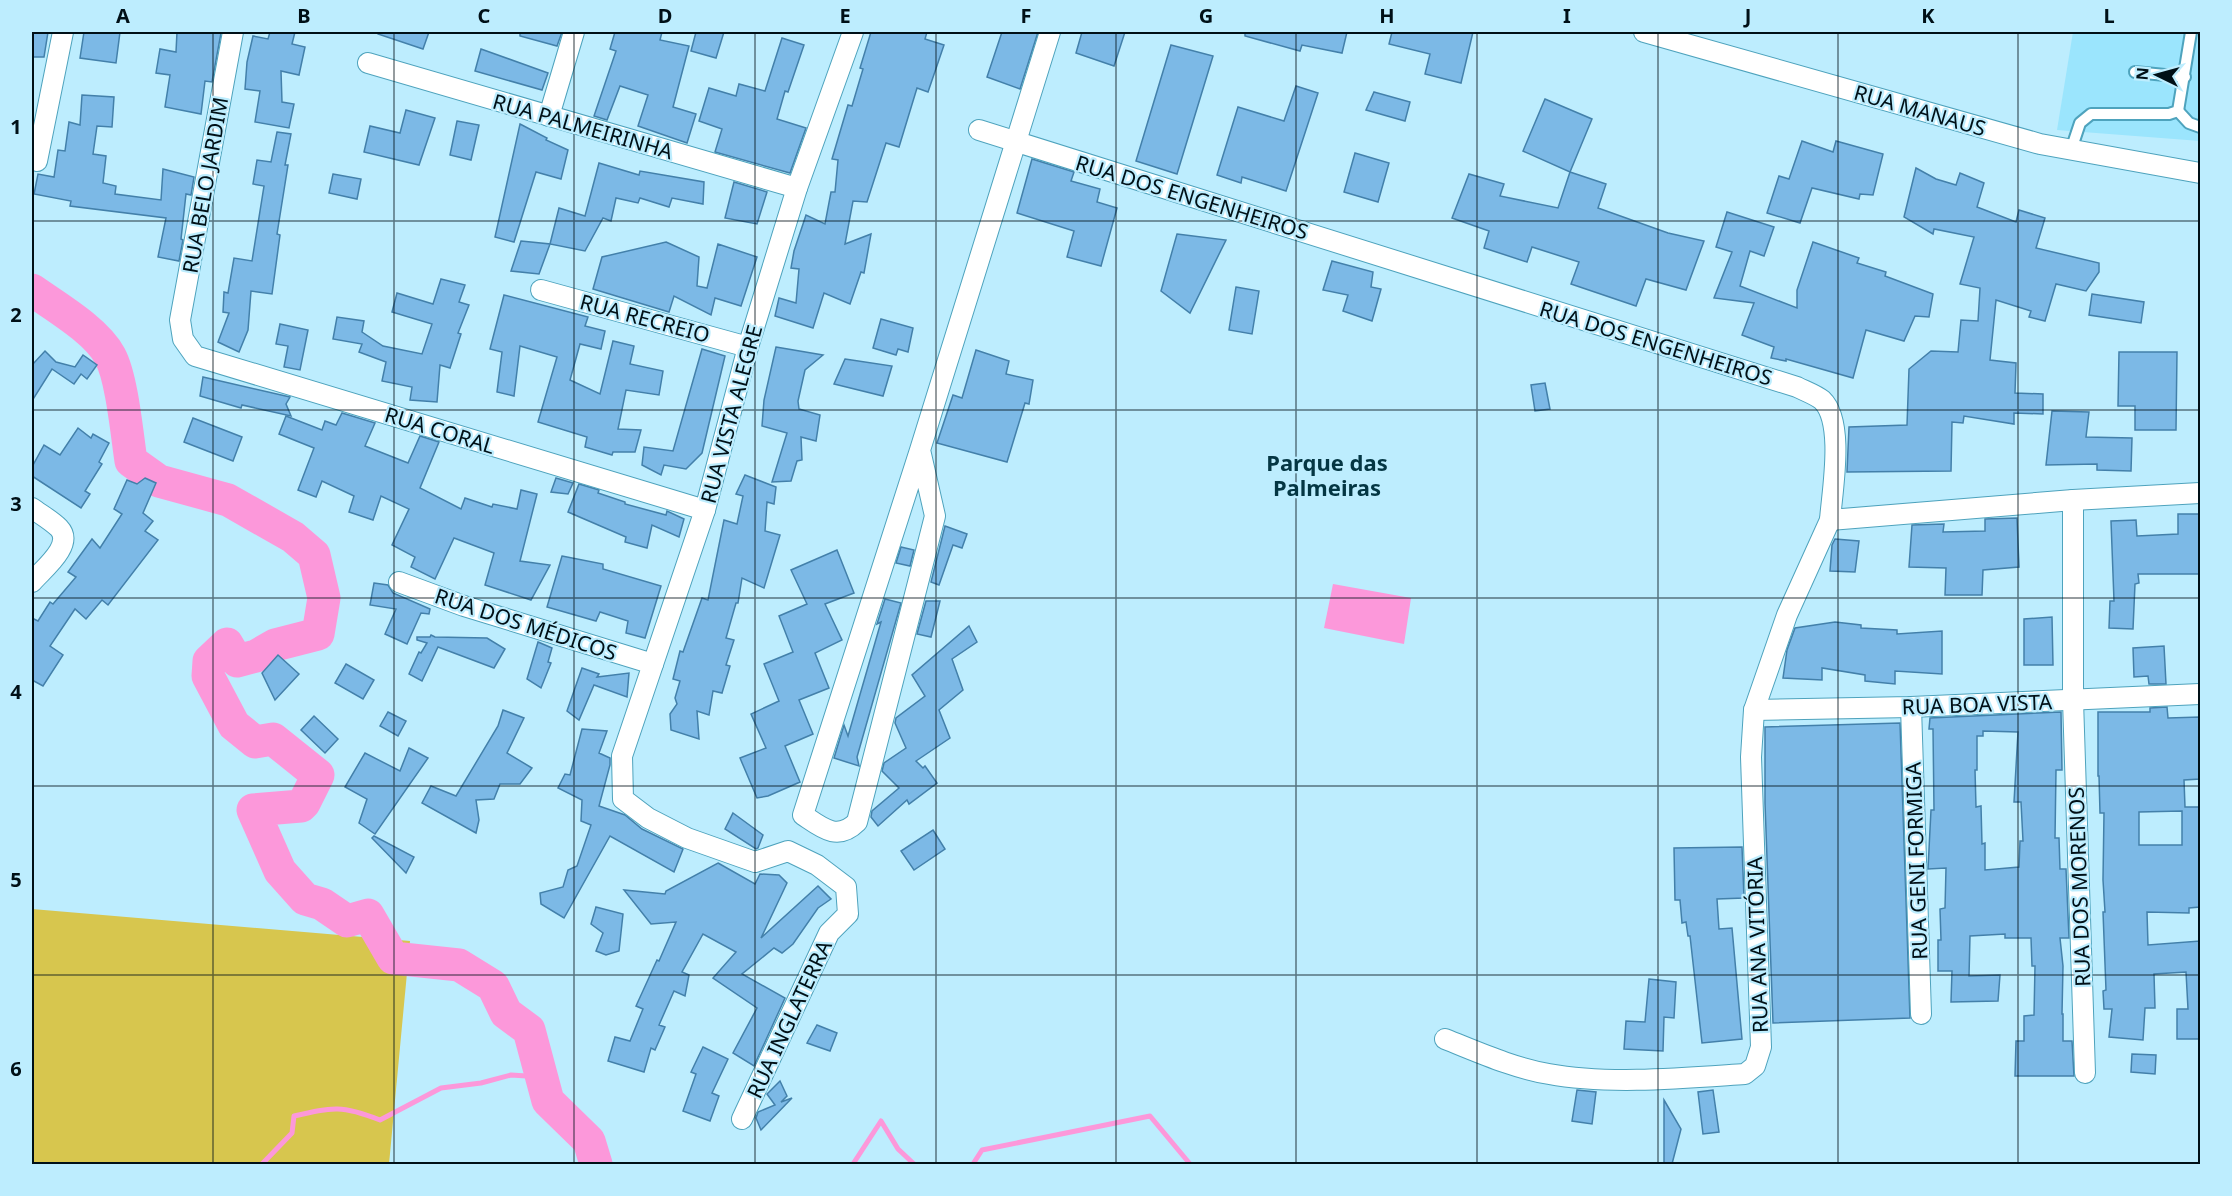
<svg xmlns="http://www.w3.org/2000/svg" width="2232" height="1196" font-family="'Noto Sans',sans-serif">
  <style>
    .built { fill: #9be5fd }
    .green { fill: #d7c64e }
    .water { fill: #fc98da }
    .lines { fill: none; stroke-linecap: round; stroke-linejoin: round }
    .stream { stroke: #fc98da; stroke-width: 5 }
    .river { stroke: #fc98da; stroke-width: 33 }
    .building { fill: #7cb9e6; stroke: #4380aa; stroke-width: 1.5; fill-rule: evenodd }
    .service-casing { stroke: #4ea3bd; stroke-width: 14 }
    .minor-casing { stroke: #4ea3bd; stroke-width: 22 }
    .service { stroke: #fff; stroke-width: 10 }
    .minor { stroke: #fff; stroke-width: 20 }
    .grid { fill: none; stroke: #001017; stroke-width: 1.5; stroke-opacity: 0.55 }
    .labels { text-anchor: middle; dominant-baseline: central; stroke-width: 4.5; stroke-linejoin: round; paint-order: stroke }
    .street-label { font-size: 21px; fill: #001017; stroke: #bdedfe }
    .neighbourhood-label { font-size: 22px; font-weight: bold; fill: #043643; stroke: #bdedfe }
    .neatline { fill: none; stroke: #001017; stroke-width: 2 }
    .grid-label { font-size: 20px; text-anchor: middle; font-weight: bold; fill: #001017 }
  </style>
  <rect width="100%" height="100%" fill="#bdedfe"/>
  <!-- built -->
  <path class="built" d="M2073,32h127v109l-143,-11z"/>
  <!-- green -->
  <path class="green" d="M32,909l378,32 -21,223h-357z"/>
  <!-- water -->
  <path class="water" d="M1333,584l78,14 -7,46 -80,-16z"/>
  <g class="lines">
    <!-- stream -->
    <g class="stream">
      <path d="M262,1164l30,-31 2,-17c39,-9 48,-11 86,4l61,-32 40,-5 30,-8 31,2"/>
      <path d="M853,1164l28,-43 17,28 16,15"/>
      <path d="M973,1164l9,-14 168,-34 40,48"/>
    </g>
    <!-- river -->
    <path class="river" d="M32,290c24,17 64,40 78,66 12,22 17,79 21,105l28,20 69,19 65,37 21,18 10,43 -6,36 -43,11 -19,11 -19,5 -10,-17 -18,17 -1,15 26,49 21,17 18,-3 45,36 -14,28 -3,3 -48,4 27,61 25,28 17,5 25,17 21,-6 25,43 66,7 34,21 13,27 23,17 19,71 41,40 7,23"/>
  </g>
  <!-- building -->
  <g class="building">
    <path d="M32,32h16l-4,25h-12z"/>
    <path d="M84,32h36l-4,31 -36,-5z"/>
    <path d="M177,32l44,1 -9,49 -7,-1 -4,33 -36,-7 5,-32 -14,-2 4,-24 16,3z"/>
    <path d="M270,32h25l-3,12 13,3 -6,28 -18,-4 1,31 12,2 -5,24 -34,-6 5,-31 -15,-2 2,-27 6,-26 15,3z"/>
    <path d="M378,32h51l-6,17 -45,-15z"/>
    <path d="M520,32h42l-5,14 -37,-10z"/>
    <path d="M615,32h47l-2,8 29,6 -16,61 23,7 -9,29 -49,-17 10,-31 -28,-9 -13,34 -13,-4 22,-65 -6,-2z"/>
    <path d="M696,32h28l-8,26 -25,-7z"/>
    <path d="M871,32h56l-2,7 19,6 -16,47 -11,-4 -18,59 -13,-4 -19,59 -14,-1 -8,43 26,-10 -7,39 -3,-1 -11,32 -26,-11 -11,35 -38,-12 4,-18 17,5 3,-34 -8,-1 3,-17 12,-36 19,9 6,-32h4l3,-32 -6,-1 16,-54 4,1 11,-37 -3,-1z"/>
    <path d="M1002,32h36l-18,57 -33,-12z"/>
    <path d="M1082,32h43l-11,34 -38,-13z"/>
    <path d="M1245,32h102l-5,21 -40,-8 -2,6 -55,-15z"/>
    <path d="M1392,32h81l-12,51 -36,-9 5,-20 -41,-10z"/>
    <path d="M782,38l22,7 -16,47 -3,-1 -8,28 29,9 -16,45 -75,-21 7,-23 -23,-8 10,-33 27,8 3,-12 26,7z"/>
    <path d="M1171,45l42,11 -36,118 -41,-13z"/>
    <path d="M481,49l67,24 -6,17 -67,-19z"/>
    <path d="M1296,86l22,7 -32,98 -44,-14 -1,6 -24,-8 21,-68 46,14z"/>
    <path d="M1374,92l36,10 -5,19 -39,-11z"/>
    <path d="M82,95l32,2 -2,30 -15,-1 -4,28 13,2 -3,27 13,3 -1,8 46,6 2,-31 31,8 -3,18 -5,-1 -5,45 2,1 -4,21 -21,-4 8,-39 -96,-12 1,-5 -37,-7 4,-20 16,3 4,-27 7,1 4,-29 11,3z"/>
    <path d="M1545,99l47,20 -22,53 -47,-21z"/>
    <path d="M406,110l29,8 -16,47 -55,-13 6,-26 30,7z"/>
    <path d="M457,121l22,4 -8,35 -21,-5z"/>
    <path d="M520,124l27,14 -1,2 22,10 -7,29 -25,-7 -22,70 -19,-5z"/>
    <path d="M277,132l14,2 -6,31h3l-11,69 3,1 -8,59 -21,-3 -3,39 -9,22 -21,-10 11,-29 -6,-1 1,-20 4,1 6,-35 18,3 12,-75 -11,-2 4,-24 14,2z"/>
    <path d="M1802,141l31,11 3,-11 47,13 -10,41 -13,-1 -1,5 -47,-11 -12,35 -33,-10 12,-37 10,3z"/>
    <path d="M1355,153l34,10 -11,39 -34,-10z"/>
    <path d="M1032,159l42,13 -3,9 29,8 -3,13 20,6 -16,58 -34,-9 7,-26 -57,-18z"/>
    <path d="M599,163l40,12 1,-4 64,11 -1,22 -31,-6 -3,9 -29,-9 -2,5 -22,-5 -5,23 -8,-3 -18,33 -35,-7 9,-36 26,8z"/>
    <path d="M1916,168l20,11 20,6 4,-12 24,10 -7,24 39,15 3,-12 26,8 -9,30 63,15v9l-13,19 -30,-7 -11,37 -16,-4 2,-6 -35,-11 -6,60 26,3 -1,30 28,1v20l-29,-1v11l-50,-8 -1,7 -11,-1 -1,49 -104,1 2,-45 58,-2 2,-56 22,-18 27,1 3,-32 17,1 2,-33 -20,-4 14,-47 -40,-8 -1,5 -29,-17z"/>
    <path d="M1570,172l36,12 -8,24 70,25 36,8 -18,49 -40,-11 -10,27 -65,-22 8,-22 -47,-15 -5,15 -43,-14 5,-17 -37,-13 17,-44 35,10 -4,12 58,12z"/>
    <path d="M333,174l28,5 -4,20 -28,-6z"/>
    <path d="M734,182l33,10 -10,32 -32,-6z"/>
    <path d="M1727,212l47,15 -10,29 -14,-5 -10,35 57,22v-18l16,-48 46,16 -2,5 29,9 -1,4 48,18 -4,23 -14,-1 -11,25 -38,-11 -13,48 -67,-19v2l-15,-3 3,-11 -32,-12 12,-32 -40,-5 18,-46 -16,-5z"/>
    <path d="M1177,234l49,6 -36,73 -29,-22z"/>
    <path d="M521,241l29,3 -11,30 -28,-3z"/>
    <path d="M666,242l33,15 -2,29 10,2 11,-44 39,13 -16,49 -26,-8 -4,17 -37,-19 -5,16 -76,-23 9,-32z"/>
    <path d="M1332,261l41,11 -2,15 10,2 -9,32 -29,-10 5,-16 -25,-5z"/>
    <path d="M441,279l24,6 -6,17 10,3 -11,28 3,1 -11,34 -10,-3 -3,37 -27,-2 2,-13 -30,-6 4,-19 -27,-10 3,-8 -29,-5 4,-22 27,4 -2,11 21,14 39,8 10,-30 -40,-12 5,-19 36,11z"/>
    <path d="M1236,287l23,4 -7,43 -23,-4z"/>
    <path d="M2092,294l52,8 -3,21 -52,-8z"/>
    <path d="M504,295l84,22 -3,9 20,5 -4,18 -21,-5 -10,36 30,14 13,-53 21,5 -4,18 33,7 -4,24 -33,-5 -8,39 23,1 -6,22h-22l-1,3 -27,-8 2,-10 -49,-15 19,-65 -37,-11 -6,50 -17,-4 5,-40 -12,-3z"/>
    <path d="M881,319l32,9 -5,24 -10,-3 -2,6 -23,-7z"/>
    <path d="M280,324l28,6 -8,40 -16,-3 4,-21 -12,-2z"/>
    <path d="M776,347l47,8 -18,15 -7,31 1,8 21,6 -4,26 -15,-4 1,23 -5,1 -6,20 -19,1 15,-49 -25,-7 2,-26z"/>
    <path d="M702,349l23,7 -23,97 -16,16 -22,-4 -3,10 -19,-10 2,-18 29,4z"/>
    <path d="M976,350l33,11 -3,13 27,6 -4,24 -4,-1 -18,59 -70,-19 16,-48 9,3z"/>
    <path d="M45,351l11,11 19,5 8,-12 14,10 -10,14 -6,-5 -7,10 -22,-15 -20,32v-36z"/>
    <path d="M2119,352h58l-1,78h-41v-24h-17z"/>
    <path d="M845,359l47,7 -9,30 -49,-12z"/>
    <path d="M203,377l87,20 -4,7 5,12 -49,-11 -1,3 -41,-12z"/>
    <path d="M1545,383l5,26 -15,2 -4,-26z"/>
    <path d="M2052,411l37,1 -3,25 46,1 -1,33 -34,-1v-6l-51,1z"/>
    <path d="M342,413l33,10 -10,23 43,17 12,-27 19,6 -19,46 41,21 4,-11 27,9 1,-3 24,5 4,-19 16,4 -17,67 30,4 -19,35 -46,-15 9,-32 -40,-15 -19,41 -24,-12 4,-10 -23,-12 17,-36 -28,-13 -8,24 -24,-8 5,-16 -32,-15 -6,16 -18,-7 16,-42 -35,-14 7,-18 36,14 3,-9 11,4z"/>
    <path d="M193,418l49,19 -9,24 -49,-19z"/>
    <path d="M78,428l13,10 2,-4 16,9 -10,19 3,2 -17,27 5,3 -9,14 -49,-32v-9l12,-22 16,10z"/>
    <path d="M745,475l31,12 -2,17 -7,-2 -2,29 15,4 -16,53 -22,-10 -4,25h-2l-10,35 8,2 -8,25 4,1 -8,27 -9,-2 -4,24 -12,-4 2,28 -28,-9 -1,-16 7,-10 -2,-6 5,-17 -7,-2 7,-28 3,1 19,-54 6,2 16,-80 13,4 6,-28 -7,-2z"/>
    <path d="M145,478l11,5 -13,30 10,8 -8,10 13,9 -50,65 -6,-5 -16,19 -11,-10 -25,37 13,9 -20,31 -11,-6v-62l6,3 12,-19 3,2 23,-27 -8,-5 24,-33 8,9 22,-34 -8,-5 13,-29 10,4z"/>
    <path d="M556,478l17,5 -5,11 -17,-2z"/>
    <path d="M579,484l20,6 -1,3 27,9v2l41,11 1,-4 17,8 -5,18 -27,-12 -5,23 -22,-6 1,-5 -58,-25z"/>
    <path d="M2178,514h22v60h-62l1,9 -4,1 -2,45 -24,-1 1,-27h4l-3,-80 25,-1 1,16 41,-2z"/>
    <path d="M2017,518l2,49 -36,3 -1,25h-37l1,-27 -37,-1 3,-42 32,-1 -1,8 42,-1v-12z"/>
    <path d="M945,526l22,8 -5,14 -9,-3 -14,40 -8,-3z"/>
    <path d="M1835,539l24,2 -4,31 -25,-1 2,-26z"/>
    <path d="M901,547l13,3 -4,16 -14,-3z"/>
    <path d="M837,550l17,43 -29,11 17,36 -27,13 14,35 -30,12 14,34 -28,12 15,36 -32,14 -11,2 -17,-40 26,-10 -15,-34 28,-13 -15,-37 29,-12 -14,-36 28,-12 -16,-34z"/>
    <path d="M562,556l41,8v5l58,17 -16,52 -19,-5 2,-12 -28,-9 -4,9 -49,-14z"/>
    <path d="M374,583l14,2 5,8 37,16 -1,5 -8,-1 -14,31 -22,-10 11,-25 -26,-4z"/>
    <path d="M885,599l16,4 -44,154 2,9 -25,-8 10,-33 4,11 33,-114 -4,2z"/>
    <path d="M926,601h14l-9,36 -14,-3z"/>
    <path d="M2052,617l1,48h-29v-46z"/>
    <path d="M1835,622l26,3v3l36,2v4l45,-3v43l-47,-3v13l-30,-3v-6l-43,-7v12l-39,-2 4,-28 8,-22z"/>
    <path d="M969,626l8,16 -25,17 11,31 -24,20 11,28 -34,23 7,7 2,-2 12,17 -28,21 -2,-4 -29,26 -7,-9 1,-6 27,-23 -17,-17 2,-8 22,-15 -11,-25 1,-5 29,-22 -13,-21z"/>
    <path d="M431,635l4,2 52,1 18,11 -11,19 -56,-21 -16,34 -13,-7 10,-22 2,1 6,-10 -10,-3v-3h13z"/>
    <path d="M538,642l14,6 -4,14 3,1 -10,25 -14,-9z"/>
    <path d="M2164,646l2,38h-17l-1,-8 -14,1 -1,-29z"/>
    <path d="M278,655l21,19 -24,26 -13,-27z"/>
    <path d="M346,664l28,16 -11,19 -28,-16z"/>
    <path d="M582,668l17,6 -2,3 32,-4 -2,24 -33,-12 -15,35 -12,-9z"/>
    <path d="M2167,707l1,11 32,-1v62l-16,1 1,27h15v100l-11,1v5l-42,-1 1,33 52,-4v98h-23v-30h11l-2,-37 -32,2 1,34h-10l-2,32 -34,-3 3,-28h-8l-1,-18 3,-1 -3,-78h2l-2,-32 1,-67h-4l-1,-37h-1v-64h52v-4zM2182,811v34h-43v-33z"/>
    <path d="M503,710l21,8 -17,35 25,15 -12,16h-20l-6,15 -18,1 3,20 -3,13 -54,-30 9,-17 25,10 42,-70z"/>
    <path d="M388,712l18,9 -8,15 -18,-10z"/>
    <path d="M2061,712l1,58h-6l-1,68h4l1,31h6l3,69h-9l3,28 -1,48h1v27h9l2,35h-59l1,-35h8v-25l10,-1 1,-49h-3l-1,-28h-26v-4l-35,2 -1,40 31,-1 -2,26 -47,1 1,-31h-14v-31h3l-1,-31 5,-1 1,-40 -18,1 3,-59h3l-1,-81h-4l1,-11zM1983,731l35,1 -4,70h7l2,39h-3l-1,26 -34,3v-27l-3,1 -1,-38 -5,1 -1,-37h2v-34h6z"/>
    <path d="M314,716l24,23 -13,14 -24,-23z"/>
    <path d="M1900,723l10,295 -137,5 -8,-220v-76z"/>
    <path d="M582,729l25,2 -8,22 11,5v7l-11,41 26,9 17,14 41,20 -9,23 -64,-36 -46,82 -23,-14 -1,-11 23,-6 5,-17 9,-4 14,-41 -10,-4 1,-21 -24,-12 7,-14 5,1z"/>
    <path d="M409,748l19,10 -53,76 -16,-11 8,-24 -22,-12 20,-34 35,18z"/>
    <path d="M733,813l30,22 -5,13 -2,1 -31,-20z"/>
    <path d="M933,830l12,19 -31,21 -13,-19z"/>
    <path d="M374,836l40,21 -8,16 -34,-35z"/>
    <path d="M1742,847l2,51 -27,1 2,30 13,-1 10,111 -40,4 -12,-107h-2l-2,-14 -4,1 -2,-23h-5l-1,-52z"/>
    <path d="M718,863l37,21 5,-10 19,1 8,8 -26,55 57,-52 13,13 -13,9 -25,36 -11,9 -8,-5 -32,26 43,24 -31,68 -21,-13 24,-45 -44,-30 23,-26 -33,-18 -21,38 7,3 -4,21 -11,-5 -15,34 6,2 -10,23 -4,-2 -7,24 -36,-11 7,-24 15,4 13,-32 -7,-3 21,-46 2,1 17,-39 -25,2 -27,-34 41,4 1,-3z"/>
    <path d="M596,907l27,7 -4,37 -13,4 -10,-4 7,-18 -12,-9z"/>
    <path d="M1649,979l27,3 -2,36 -10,-1 -1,34 -39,-2 2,-28 19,1z"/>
    <path d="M817,1025l20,8 -7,18 -23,-8z"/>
    <path d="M703,1047l25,12 -16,34 7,3 -9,25 -27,-10 13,-37 -5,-2z"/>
    <path d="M2132,1054l24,1 -1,19 -24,-2z"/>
    <path d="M780,1081l7,15 -6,6 11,-4 -31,32 -5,-12 2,-6 17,-7 -8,-11z"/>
    <path d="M1577,1090l19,2 -4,32 -20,-3z"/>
    <path d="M1713,1090l6,42 -16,2 -5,-42z"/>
    <path d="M1664,1100l17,29 -9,35h-8z"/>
  </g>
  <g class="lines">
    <!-- service casing -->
    <g class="service-casing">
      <g id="service">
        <path d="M2135,72l50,5"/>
        <path d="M2178,111l11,12 11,4"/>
        <path d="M2071,150l9,-27 11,-9h78l9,-3 13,-79"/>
      </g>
    </g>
    <!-- minor casing -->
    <g class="minor-casing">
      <g id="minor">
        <path d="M233,32l-53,288 3,19 12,17 510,154"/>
        <path d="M1644,32l396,112 160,29"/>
        <path d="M368,63l429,125"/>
        <path d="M549,116l25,-84"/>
        <path d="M979,130l818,257c8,4 19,8 25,13 23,22 10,91 8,120l243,-20 127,-7"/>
        <path d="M37,161l26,-129"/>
        <path d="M541,290l207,57"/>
        <path d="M920,450l15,66 -78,306c-20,20 -36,5 -54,-7l117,-365 130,-418"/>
        <path d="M2073,500v200l12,373"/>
        <path d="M32,508c8,6 19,12 27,20 16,17 -17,42 -27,54"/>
        <path d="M399,582l65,24 189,58"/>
        <path d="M1911,707l10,307"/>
        <path d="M1754,710l157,-3 289,-13"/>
        <path d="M1445,1039c33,13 68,29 104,35 59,11 136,4 196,0l10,-8 6,-19 -10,-290 3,-47 33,-95 43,-95"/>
        <path d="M742,1119l87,-186 19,-19 -2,-27 -29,-22 -29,-14 -33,11 -68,-24 -39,-20 -25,-19 -1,-43 83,-246 43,-163 49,-159 56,-156"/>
      </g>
    </g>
    <!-- service -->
    <use href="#service" class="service"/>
    <!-- minor -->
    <use href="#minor" class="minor"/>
  </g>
  <!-- grid -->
  <path class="grid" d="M213,32v1132M394,32v1132M574,32v1132M755,32v1132M936,32v1132M1116,32v1132M1296,32v1132M1477,32v1132M1658,32v1132M1838,32v1132M2018,32v1132M32,221h2168M32,410h2168M32,598h2168M32,786h2168M32,975h2168"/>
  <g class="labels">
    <!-- street labels -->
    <g class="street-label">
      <text transform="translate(1920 110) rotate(16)">RUA MANAUS</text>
      <text transform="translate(583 126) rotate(16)">RUA PALMEIRINHA</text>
      <text transform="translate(205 185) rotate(-80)">RUA BELO JARDIM</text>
      <text transform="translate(1192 197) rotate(17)">RUA DOS ENGENHEIROS</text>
      <text transform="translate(645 318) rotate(15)">RUA RECREIO</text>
      <text transform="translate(1656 343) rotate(17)">RUA DOS ENGENHEIROS</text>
      <text transform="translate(731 414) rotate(-75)">RUA VISTA ALEGRE</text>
      <text transform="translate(440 430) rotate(17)">RUA CORAL</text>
      <text transform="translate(526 624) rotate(18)">RUA DOS MÉDICOS</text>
      <text transform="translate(1977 704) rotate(-2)">RUA BOA VISTA</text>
      <text transform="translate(1916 861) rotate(-92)">RUA GENI FORMIGA</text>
      <text transform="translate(2079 887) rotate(-92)">RUA DOS MORENOS</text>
      <text transform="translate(1757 945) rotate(-92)">RUA ANA VITÓRIA</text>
      <text transform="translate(789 1019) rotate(-65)">RUA INGLATERRA</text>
    </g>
    <!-- neighbourhood labels -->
    <g class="neighbourhood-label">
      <text x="1327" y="462">Parque das<tspan x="1327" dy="25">Palmeiras</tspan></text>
    </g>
  </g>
  <!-- border -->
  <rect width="2232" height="1196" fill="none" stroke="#bdedfe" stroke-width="66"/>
  <!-- north arrow -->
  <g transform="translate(2157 75) rotate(275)" stroke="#bdedfe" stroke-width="4.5" paint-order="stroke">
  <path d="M0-4.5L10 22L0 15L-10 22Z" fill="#001017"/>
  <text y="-9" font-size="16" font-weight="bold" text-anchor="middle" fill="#001017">N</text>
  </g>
  <rect x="33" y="33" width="2166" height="1130" class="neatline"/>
  <g class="grid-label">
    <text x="123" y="23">A</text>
    <text x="304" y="23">B</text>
    <text x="484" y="23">C</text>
    <text x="665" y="23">D</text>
    <text x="845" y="23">E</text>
    <text x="1026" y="23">F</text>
    <text x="1206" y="23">G</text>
    <text x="1387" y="23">H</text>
    <text x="1567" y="23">I</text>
    <text x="1748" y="23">J</text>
    <text x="1928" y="23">K</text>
    <text x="2109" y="23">L</text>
    <text x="16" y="134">1</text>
    <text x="16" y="322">2</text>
    <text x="16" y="511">3</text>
    <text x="16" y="699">4</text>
    <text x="16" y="887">5</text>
    <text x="16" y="1076">6</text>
  </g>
</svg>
